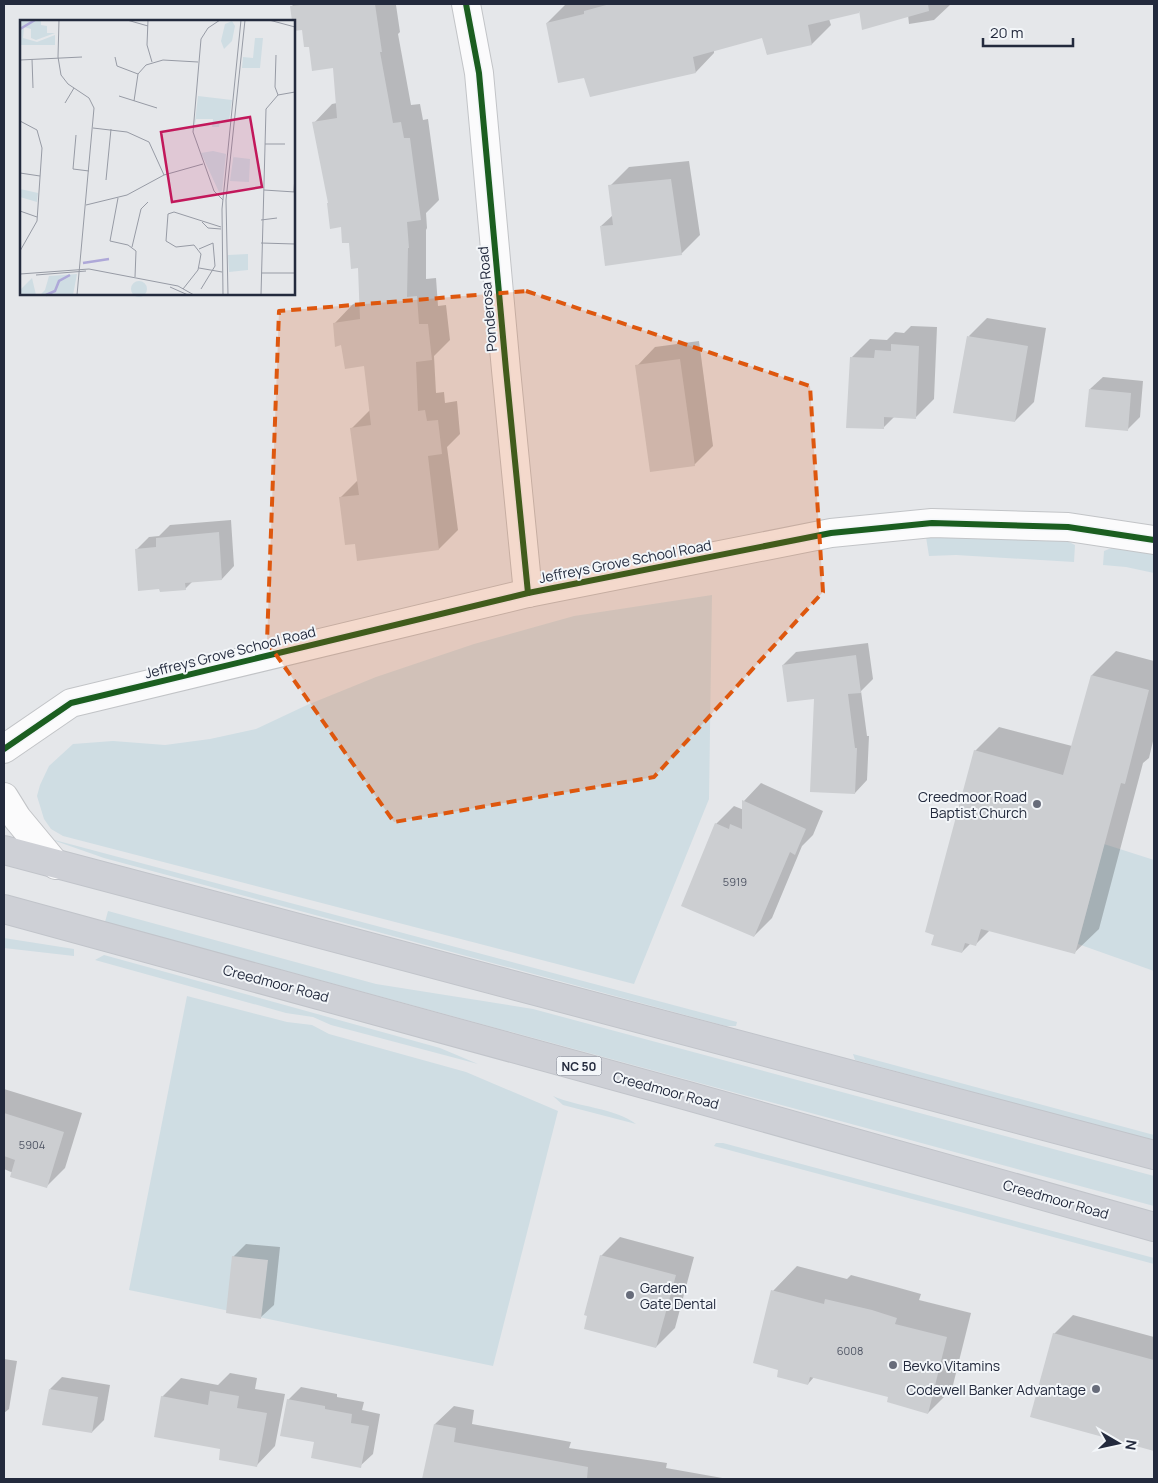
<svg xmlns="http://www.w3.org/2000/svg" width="1158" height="1483" font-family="Manrope,sans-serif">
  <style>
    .green { fill: #cfdde3 }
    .shadow { fill: #0003 }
    .building { fill: #ccced1 }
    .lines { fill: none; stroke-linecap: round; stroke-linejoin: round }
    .minor-casing { stroke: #c2c4c7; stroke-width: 30 }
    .primary-casing { stroke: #c1c4ca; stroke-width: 30 }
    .minor { stroke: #fbfbfc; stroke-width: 28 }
    .primary { stroke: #ced0d6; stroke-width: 28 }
    .cycleway-casing { stroke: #f3f6f9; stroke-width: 9 }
    .cycleway { stroke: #1b5e20; stroke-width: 6 }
    .marked { fill: #de570e; fill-opacity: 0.2; stroke: #de570e; stroke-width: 4; stroke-dasharray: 10 6; stroke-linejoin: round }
    .poi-dot { fill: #676c7a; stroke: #f3f6f9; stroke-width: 2 }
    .labels { text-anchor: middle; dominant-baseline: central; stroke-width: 4; stroke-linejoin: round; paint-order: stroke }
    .number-label { font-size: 11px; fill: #4f5564 }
    .shield { fill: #f3f6f9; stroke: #616775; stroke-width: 1 }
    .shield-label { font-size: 12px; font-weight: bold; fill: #232a3d }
    .street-label { font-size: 14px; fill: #232a3d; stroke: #f3f6f9 }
    .poi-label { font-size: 14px; fill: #232a3d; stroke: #f3f6f9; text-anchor: end }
    .inset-river { fill: none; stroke: #aea8d8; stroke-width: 2.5 }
    .inset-road { fill: none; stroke: #979ba5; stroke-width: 1 }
    .view { fill: #c2185b; fill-opacity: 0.15; stroke: #c2185b; stroke-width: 2.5 }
    .inset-edge { fill: none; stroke: #232a3d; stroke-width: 2.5 }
  </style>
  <rect width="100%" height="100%" fill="#e5e7ea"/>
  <!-- green -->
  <g class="green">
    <path d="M961,535l100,3 14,7 -1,17 -118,-7 -27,1 -3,-19z"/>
    <path d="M1119,545l35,6v22l-28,-6 -23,-2 1,-14z"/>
    <path d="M712,595l-3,204 -75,185 -571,-148 -12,-7 -7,-10 -7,-23 3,-11 9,-19 24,-22 40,-3 52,4 45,-6 46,-10 51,-24 69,-28 98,-33 100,-28z"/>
    <path d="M47,838l690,184 -1,4h-10l-622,-168z"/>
    <path d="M1104,844l50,16v111l-76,-27z"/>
    <path d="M108,911l268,73 157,25 621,167v30l-1049,-284z"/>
    <path d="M4,938l70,11v7l-70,-8z"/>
    <path d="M104,955l336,93 38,16 -147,-39 -18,-8 -27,-4 -191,-53z"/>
    <path d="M187,996l100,26 25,3 17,9 137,38 92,39 -65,255 -364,-76z"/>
    <path d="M853,1054l301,81v6l-299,-81z"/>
    <path d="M553,1096c24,11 63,12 83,28l-73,-19z"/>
    <path d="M716,1143h7l431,115v6l-440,-118z"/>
  </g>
  <!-- shadow -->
  <g class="shadow">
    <path d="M294,4h104l-2,1 4,27 -2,2 13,71 9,-1 3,16 5,-1 11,81 -13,13 1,15 -1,2v49l10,-1 2,28 8,-1 4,35 -16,16 2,37 8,-1 1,11 12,-2 3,33 -13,13 11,83 -19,19 -83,-7 -16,-44 18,-18 -6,-52 18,-18 -5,-45 -23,-21 -7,-21 18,-19 7,-1 -1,-36 -9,-26 -20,-39 -16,-79 18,-19 5,-1 -2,-37 -25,-21 -7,-16 -9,1 -3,-23z"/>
    <path d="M566,4h385l-17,16 -25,4 -1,-9 -48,-4 -31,8 2,6 -19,19 -45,10 -4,-18 -49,14v3l-18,19 -111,5 -38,-54z"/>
    <path d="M689,161l11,74 -19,19 -80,-28 12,-11 -3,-29 19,-19z"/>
    <path d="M987,318l59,10 -12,74 -19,19 -46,-85z"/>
    <path d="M911,326l26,1 -3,72 -19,19 -20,-2 -12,12 -32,-70 19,-19 17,1 8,-8 9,1z"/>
    <path d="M699,341l14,105 -19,19 -57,-99 18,-19z"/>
    <path d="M1103,377l40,4 -3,36 -13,13 -37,-41z"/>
    <path d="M231,520l3,46 -12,13 -29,2 -8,8 -25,-1 -23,-39 12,-12 10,-1 11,-11z"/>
    <path d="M868,643l5,36 -12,12 6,45h2l-2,44 -12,13 -40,-96 -32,-32 13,-13z"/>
    <path d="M1116,651l38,10v76l-5,21 -6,5 -44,166 -25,24 -84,-23 -14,14 -5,-1 -9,9 13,-201 24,-24 73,19 20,-71z"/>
    <path d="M761,783l62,28 -10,24 -11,11 -30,72 -18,18 -38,-112 18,-18 10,4v-9z"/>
    <path d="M4,1089l78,24 -17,55 -19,19 -42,-18z"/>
    <path d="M620,1237l74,20 -19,71 -19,19 -55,-91z"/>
    <path d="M246,1244l34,3 -6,58 -13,12 -28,-60z"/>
    <path d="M797,1266l50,13 4,-4 45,12 25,7 -2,6 52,13 -19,76 -24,24 -38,-17 -76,-19 -6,7 -28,-15 -7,-78z"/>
    <path d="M1073,1315l81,22v110l-2,3 -98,-116z"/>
    <path d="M4,1359l13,2 -8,48 -5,4z"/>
    <path d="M230,1373l27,5 -2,11 30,5 -10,52 -18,19 -35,-17 -60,-51 19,-19 37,7z"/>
    <path d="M62,1377l48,8 -6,35 -12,12 -42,-43z"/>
    <path d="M301,1387l36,7v3l27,5 -2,8 18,4 -7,40 -13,12 -45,-25 -27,-41z"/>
    <path d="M454,1406l20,4 -2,14 99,18 -2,6 98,15 -1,5 62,11h-304l11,-55z"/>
  </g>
  <!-- building -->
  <g class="building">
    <path d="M310,4h65l7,48h-2l13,71 8,-1 3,16h6l11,82 -14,2 2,26h-1l-1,49 10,-1 2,28h9l4,36 -16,2 2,49 7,-1 2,11 11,-1 4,34 -14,2 11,94 -82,11 -2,-17 -10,1 -6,-48 20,-2 -9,-67 21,-3 -7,-59 -19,3 -4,-24 -6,2 -2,-24 27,-4 -2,-51 -7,1 -2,-26h-7l-1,-16 -11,2 -3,-26h1l-16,-81 25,-4 -4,-50 -21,3 -3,-24h-5l-2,-17 -8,1v-10h-2l-2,-15z"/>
    <path d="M610,4h318l1,7 -67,19 -3,-20v3l-51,12 4,20 -45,10 -5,-17 -69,19 3,16 -106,24 -6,-19 -26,5 -12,-60 38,-9v-3z"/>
    <path d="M671,179l11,76 -77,11 -5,-40 13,-1 -5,-40z"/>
    <path d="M967,336l61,10 -13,76 -62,-9z"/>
    <path d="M891,344l28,2 -3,73 -32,-2v12l-38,-1 4,-71 24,1 1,-8 16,1z"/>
    <path d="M680,359l15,107 -45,6 -15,-107z"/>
    <path d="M1089,389l42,4 -3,38 -43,-4z"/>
    <path d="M219,532l3,48 -37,3 1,7 -26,2 -1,-3 -21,2 -3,-42 21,-2v-9z"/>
    <path d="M856,655l5,38 -13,1 7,54h2l-2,46 -45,-2 4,-93 -27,3 -5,-37z"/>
    <path d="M1091,675l58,15 -24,94 -4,-1 -46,171 -94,-25 -5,17 -11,-3 -3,10 -31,-8 3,-10 -9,-3 49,-182 89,25z"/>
    <path d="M742,800l64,29 -11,26 -5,-3 -36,85 -73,-31 34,-83 14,6 1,-5 12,5z"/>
    <path d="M4,1113l60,19 -17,56 -37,-11 5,-17 -11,-4z"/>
    <path d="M600,1255l76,20 -20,73 -72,-19 3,-13 -3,-1z"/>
    <path d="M232,1256l36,4 -7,59 -35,-6z"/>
    <path d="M771,1290l53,14 1,-5 47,11 25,8 -2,6 52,13 -19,77 -41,-12 1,-5 -78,-20 -2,8 -31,-8 1,-7 -25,-7z"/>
    <path d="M1053,1333l101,27v91l-124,-34z"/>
    <path d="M49,1389l49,8 -6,36 -50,-8z"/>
    <path d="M210,1391l29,5 -2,12 30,5 -10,54 -38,-7 1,-11 -66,-12 7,-41 47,9z"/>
    <path d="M287,1399l38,7v3l27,5 -1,9 18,3 -8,42 -50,-10 3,-16 -34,-6z"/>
    <path d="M434,1424l22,4 -2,14 134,25 -1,12h-165z"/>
  </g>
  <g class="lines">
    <!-- minor casing -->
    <g class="minor-casing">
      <g id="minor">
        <path d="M466,4l13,69 27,297 22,223"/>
        <path d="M4,749l67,-46 457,-110 303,-60 101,-10 136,4 86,13"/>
        <path d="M4,797l13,21 39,47"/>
      </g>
    </g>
    <!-- primary casing -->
    <g class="primary-casing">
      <g id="primary">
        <path d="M4,850l1150,305"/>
        <path d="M4,909l684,187 466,131"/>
      </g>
    </g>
    <!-- minor -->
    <use href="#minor" class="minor"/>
    <!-- primary -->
    <use href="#primary" class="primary"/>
    <!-- cycleway casing -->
    <g class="cycleway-casing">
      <g id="cycleway">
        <path d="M466,4l13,69 27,297 22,223"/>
        <path d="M4,749l67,-46 457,-110 303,-60 101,-10 136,4 86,13"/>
      </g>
    </g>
    <!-- cycleway -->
    <use href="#cycleway" class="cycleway"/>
  </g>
  <!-- marked area -->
  <path class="marked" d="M526,291l284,95 13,206 -169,185 -260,45 -127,-180 12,-331z"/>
  <!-- markers -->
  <g class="poi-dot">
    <circle cx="1037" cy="804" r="5"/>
    <circle cx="630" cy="1295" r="5"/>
    <circle cx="893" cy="1365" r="5"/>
    <circle cx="1096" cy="1389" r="5"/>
  </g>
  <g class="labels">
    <!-- number labels -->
    <g class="number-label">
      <text x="735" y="881">5919</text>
      <text x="32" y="1144">5904</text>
      <text x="850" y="1350">6008</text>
    </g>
    <!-- shield labels -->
    <rect class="shield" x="556.5" y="1056.5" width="45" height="19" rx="4"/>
    <g class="shield-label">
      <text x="579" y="1066">NC 50</text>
    </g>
    <!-- street labels -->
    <g class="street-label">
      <text transform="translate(487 299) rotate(-95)">Ponderosa Road</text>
      <text transform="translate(625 561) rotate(-11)">Jeffreys Grove School Road</text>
      <text transform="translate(230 652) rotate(-14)">Jeffreys Grove School Road</text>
      <text transform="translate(276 983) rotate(15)">Creedmoor Road</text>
      <text transform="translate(666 1090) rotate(15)">Creedmoor Road</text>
      <text transform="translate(1056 1199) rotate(16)">Creedmoor Road</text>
    </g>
    <!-- poi labels -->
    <g class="poi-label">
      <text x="1027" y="796">Creedmoor Road<tspan x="1027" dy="16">Baptist Church</tspan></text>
      <text x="640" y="1287" text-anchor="start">Garden<tspan x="640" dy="16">Gate Dental</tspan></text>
      <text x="903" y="1365" text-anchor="start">Bevko Vitamins</text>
      <text x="1086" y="1389">Codewell Banker Advantage</text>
    </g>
  </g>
  <!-- overview -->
  <g transform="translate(20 20)">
    <rect width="275" height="275" fill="#e5e7ea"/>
    <path d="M0,0h21v5l6,1v7h8l-19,7 -5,-2v-9l-7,-2 -1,11 14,4 18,-7v10h-35zM212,1l3,5 -3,15 -8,8 -3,-8 4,-17zM235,18h8l-3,30h-18l1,-11 10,1zM178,76l34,4 -3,21 -9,-1 -1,7h-7l1,-8h-17l-2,11zM193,131l13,3 -4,37 -3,1 -18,-39zM214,132l-1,5 17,2 -1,23 -19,-1zM0,169l18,4 -1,9 -17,-5zM228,234v16l-19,2 -1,-17zM57,254l-4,21h-33l5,-5 4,-14zM12,258l4,17h-16v-5zM111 269a8 8 0 1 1 16 0a8 8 0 1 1-16 0Z" fill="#cfdde3"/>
    <path class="inset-river" d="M0,9l15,-9M63,243l26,-4M26,275l9,-4 4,-10 11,-6"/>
    <path class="inset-road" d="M39,0l-1,37 3,18 7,9 21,14 5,10 -17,187M107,0l21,6M128,0l-1,25 5,17M200,0l-12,8 -7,11 -8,93 21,59 9,9M249,0l26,7M256,35l-1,32 3,8M95,37l2,9 21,8M12,39l1,29M0,40l62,-3M99,76l38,12M114,81l4,-27 8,-9 17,-5 35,2M45,83l9,-15M0,101l17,9 5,18 -5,73 -17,30M73,108l34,4 22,10 15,33M56,115l-3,34 16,2M245,124h20M0,153l20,3M86,160l5,-51M244,170l31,2M274,172l1,-17M98,178l-8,43 18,4 8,6 -1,26M66,185l41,-10 37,-20 39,-11M0,191l17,6M241,200l16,-2M182,202l6,6 13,1M241,223l34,1M112,227l9,-38 7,-7M179,229l14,-6 2,23 -14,23M179,248l23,4M241,253h34M0,254l69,-5 89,17 16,9M16,255l50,-4M150,267l18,8M163,269l15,-19 3,-16 -7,-9 -18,2 -10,-6 2,-27 6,-2 47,15M203,275l-1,-86 19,-189M208,275l-2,-95 19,-180M241,275l5,-186 12,-14 17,-3"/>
    <path class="view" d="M230,97l12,70 -90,15 -11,-70z"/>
    <rect width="275" height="275" class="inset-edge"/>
  </g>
  <!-- border -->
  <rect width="1158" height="1483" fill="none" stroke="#232a3d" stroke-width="10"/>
  <!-- north arrow -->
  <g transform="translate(1118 1443) rotate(99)" stroke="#f3f6f9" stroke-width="4" paint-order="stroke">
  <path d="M0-4L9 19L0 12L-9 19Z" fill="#232a3d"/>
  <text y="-8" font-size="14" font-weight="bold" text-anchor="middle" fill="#232a3d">N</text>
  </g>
  <!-- scale -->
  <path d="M983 38v8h90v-8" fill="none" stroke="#232a3d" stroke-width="2.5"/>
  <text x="990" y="38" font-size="15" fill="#232a3d" stroke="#f3f6f9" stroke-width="4" paint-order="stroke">20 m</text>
</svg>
